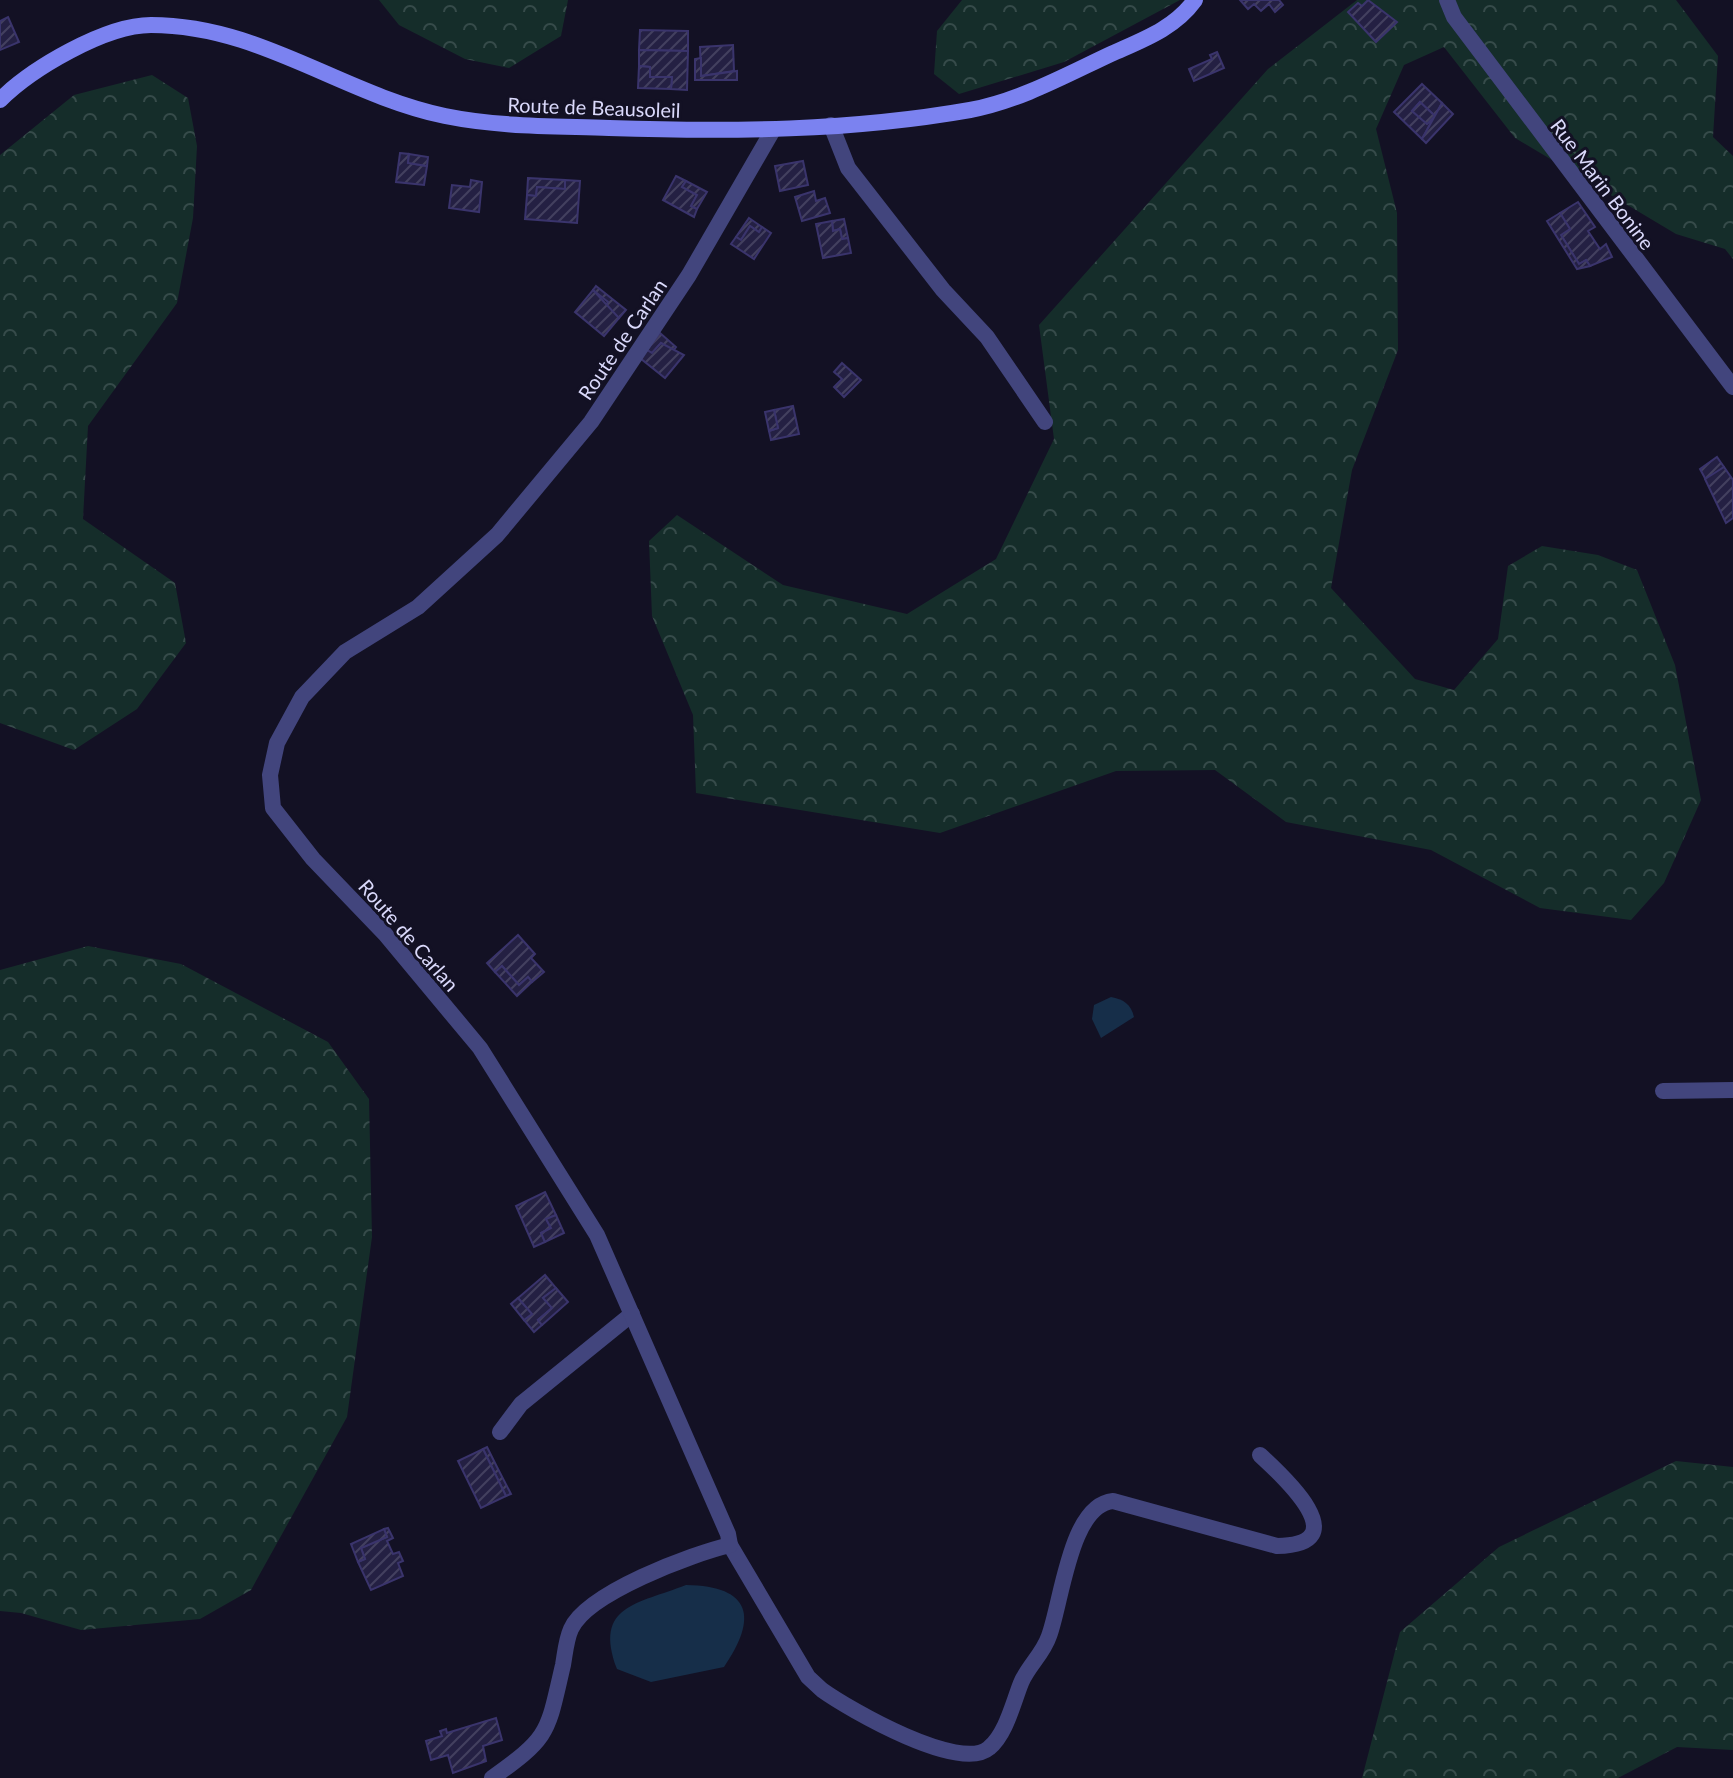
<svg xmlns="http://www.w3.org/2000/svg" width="1733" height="1778" font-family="Lato,sans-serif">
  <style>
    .forest { fill: url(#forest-crowns) }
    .water { fill: #162e49 }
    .building { fill: url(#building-hatch); stroke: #3a346c; stroke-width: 2 }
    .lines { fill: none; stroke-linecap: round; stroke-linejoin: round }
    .street { stroke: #42457d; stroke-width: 16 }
    .secondary { stroke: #7b82f0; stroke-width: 16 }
    .labels { text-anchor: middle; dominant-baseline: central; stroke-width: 6; stroke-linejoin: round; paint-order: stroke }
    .street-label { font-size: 20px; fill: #dad9fb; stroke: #131124 }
  </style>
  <defs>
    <pattern id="forest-crowns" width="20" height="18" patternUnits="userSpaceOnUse" patternTransform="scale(2)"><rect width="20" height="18" fill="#152d2a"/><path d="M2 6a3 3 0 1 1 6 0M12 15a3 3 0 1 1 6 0" fill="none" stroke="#364b4a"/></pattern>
    <pattern id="building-hatch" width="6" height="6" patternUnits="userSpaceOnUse" patternTransform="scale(2)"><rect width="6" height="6" fill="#242043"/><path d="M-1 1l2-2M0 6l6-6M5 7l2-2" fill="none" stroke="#43405f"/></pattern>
  </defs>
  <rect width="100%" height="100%" fill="#131124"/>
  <!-- forest -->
  <g class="forest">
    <path d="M379,0h189l-7,36 -52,32 -44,-9 -66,-34z"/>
    <path d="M962,0h218l-116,62 -105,32 -25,-20 3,-43z"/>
    <path d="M1357,0h319l42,56 -5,81 20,19v103l-8,-10 -49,-15 -161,-96 -71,-91 -40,18 -28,64 21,84 1,137 -46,120 -21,118 84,91 39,11 44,-51 10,-73 34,-20 56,9 39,15 38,95 26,135 -37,83 -33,37 -91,-12 -109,-58 -145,-28 -71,-52 -99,1 -176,62 -244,-40 -3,-78 -41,-99 -3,-75 28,-26 106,70 124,29 89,-55 58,-120 -15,-114 229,-256z"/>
    <path d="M152,75l36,23 9,48 -4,72 -16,85 -89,123 -5,93 92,64 11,60 -49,66 -63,41 -74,-27v-568l74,-60z"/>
    <path d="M88,946l93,18 147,78 41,57 3,138 -25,180 -96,173 -51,29 -119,11 -60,-17 -21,-2v-641z"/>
    <path d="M1676,1461l57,6v283l-56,-3 -59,31h-256l38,-146 99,-85z"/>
  </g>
  <!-- water -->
  <g class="water">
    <path d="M1111,997c12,2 20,7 23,20l-33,21 -9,-19 2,-14z"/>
    <path d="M686,1585c66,1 72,33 38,82l-73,15 -34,-13c-24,-64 21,-65 69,-84z"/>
  </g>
  <!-- building -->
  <g class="building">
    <path d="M1240,0h39l4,5 -8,7 -6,-8 -8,7 -7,-7 -6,5z"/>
    <path d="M1368,0l29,22 -21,20 -28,-30 10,-9 4,3z"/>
    <path d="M8,17l11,25 -19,8v-29z"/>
    <path d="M640,30l48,1v20l-49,-1z"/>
    <path d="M733,45l1,26 -33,5 -1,-29z"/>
    <path d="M639,50l49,1 -1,39 -16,-1 1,-12h-22v-10l-11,-1z"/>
    <path d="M1217,52l7,16 -30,13 -5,-12 23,-10 -2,-4z"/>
    <path d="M701,58v18l36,-5v9h-42v-21z"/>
    <path d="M639,66l11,1v10h22l-1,12 -33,-1z"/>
    <path d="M1422,84l20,19 -7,13 -15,-14 -8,9 15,13 7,-7 -12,22 -28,-27z"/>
    <path d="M1420,102l15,14 -8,8 -15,-13z"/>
    <path d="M1442,103l11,11 -27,29 -4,-4z"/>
    <path d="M400,153l9,1 -1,9 19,3 -3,19 -28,-3z"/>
    <path d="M409,154l19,3 -1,9 -19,-3z"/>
    <path d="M803,161l5,24 -28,6 -5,-25z"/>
    <path d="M676,176l10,5 -4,6 15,8 -6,11 6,3 -3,8 -31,-17z"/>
    <path d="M528,178l37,2v9l-28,-2 -1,9 -9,-1z"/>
    <path d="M471,180l11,2 -3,30 -30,-4 3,-23 18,2z"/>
    <path d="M565,180l15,1 -3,42 -52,-4 2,-24 9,1 1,-9 28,2z"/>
    <path d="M686,181l21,11 -10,17 -6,-3 6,-11 -15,-8z"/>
    <path d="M814,191l2,10 9,-3 5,15 -28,8 -7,-24z"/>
    <path d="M1578,202l17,25 -7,4 12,18 6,-5 6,13 -22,9 -4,-6 -7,4 -18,-29 9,-6 -10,-16z"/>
    <path d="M1560,213l10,16 -9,6 18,29 7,-4 4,6 -13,3 -30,-48z"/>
    <path d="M749,218l13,9 -3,5 -9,-6 -9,14 -5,-3z"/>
    <path d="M844,219l4,19 -6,1 -2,-10 -7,2 -1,-10z"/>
    <path d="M832,221l1,10 7,-2 2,10 6,-1 3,15 -28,5 -7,-34z"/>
    <path d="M750,226l9,6 3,-5 9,6 -17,26 -23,-15 5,-7 5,3z"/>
    <path d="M596,286l30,24 -7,8 -14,-12 3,-4 -15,-12z"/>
    <path d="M593,290l26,28 -15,18 -29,-24z"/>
    <path d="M660,333l16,14 -4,5 -11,-9 -9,10 -5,-3z"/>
    <path d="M661,343l23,12 -19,23 -25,-20 7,-8 5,3z"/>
    <path d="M842,363l19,17 -17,17 -10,-10 8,-8 -8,-7z"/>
    <path d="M793,406l6,28 -28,6 -2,-9 9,-3 -4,-18z"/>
    <path d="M774,410l4,18 -9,3 -4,-19z"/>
    <path d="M1717,457l7,10 -18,13 -6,-11z"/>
    <path d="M1724,467l9,13v38l-7,5 -21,-44z"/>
    <path d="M518,935l17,19 -4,4 13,14 -12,10 -4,-5 -9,8 -17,-19 -7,6 -8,-9z"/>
    <path d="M502,966l17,19 9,-8 4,5 -15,14 -22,-24z"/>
    <path d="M545,1192l11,23 -10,4 5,9 -10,5 4,9 -11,5 -18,-41z"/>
    <path d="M556,1215l8,18 -19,9 -4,-9 10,-5 -5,-9z"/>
    <path d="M545,1275l11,13 -13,10 9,10 -14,12 4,5 -8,7 -10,-12 8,-6 -14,-16z"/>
    <path d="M556,1288l12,14 -26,23 -4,-5 14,-12 -9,-10z"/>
    <path d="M518,1298l14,16 -8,6 -13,-16z"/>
    <path d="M487,1447l10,20 14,27 -5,2 -23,-47z"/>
    <path d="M483,1449l23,47 -25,12 -23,-47z"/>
    <path d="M388,1528l5,10 -6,3 6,13 6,-2 4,9 -5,2 5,13 -32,14 -13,-28 7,-3 -4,-11 26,-11 -3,-8z"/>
    <path d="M384,1529l3,8 -26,11 4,11 -7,3 -7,-18z"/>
    <path d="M496,1718l6,22 -19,6 3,15 -33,12 -5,-18 -17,5 -5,-19 16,-5 -2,-5 6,-2 1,4z"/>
  </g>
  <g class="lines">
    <!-- street -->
    <g class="street">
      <path d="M1447,0l7,17 279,370"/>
      <path d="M831,125l17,43 95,122 44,47 58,85"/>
      <path d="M1663,1091l70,-1"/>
      <path d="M500,1432l21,-28 111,-90"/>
      <path d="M730,1545l78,132 14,13c28,20 138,83 167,58 17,-14 24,-45 32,-65 7,-17 22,-29 28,-47 13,-35 21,-131 64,-135l164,45c81,-1 7,-69 -17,-91"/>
      <path d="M492,1778c59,-42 55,-45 71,-113 2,-11 3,-25 8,-36 16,-36 121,-75 159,-84l-2,-11 -131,-299 -117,-187 -95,-114 -72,-75 -40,-51 -3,-33 7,-32 25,-46 43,-45 73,-45 79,-72 94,-113 98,-147 84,-145"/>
    </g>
    <!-- secondary -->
    <path class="secondary" d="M0,100c31,-31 105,-75 151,-75 109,0 190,69 294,91 54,11 109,10 164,12 120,4 242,3 361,-18 49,-9 96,-35 141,-56 31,-14 63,-25 84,-54"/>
  </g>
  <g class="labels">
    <!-- street labels -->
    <g class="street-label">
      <text transform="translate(594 107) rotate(2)">Route de Beausoleil</text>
      <text transform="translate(1603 184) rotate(53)">Rue Marin Bonine</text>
      <text transform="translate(622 339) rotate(-56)">Route de Carlan</text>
      <text transform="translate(409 935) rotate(49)">Route de Carlan</text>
    </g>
  </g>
</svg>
